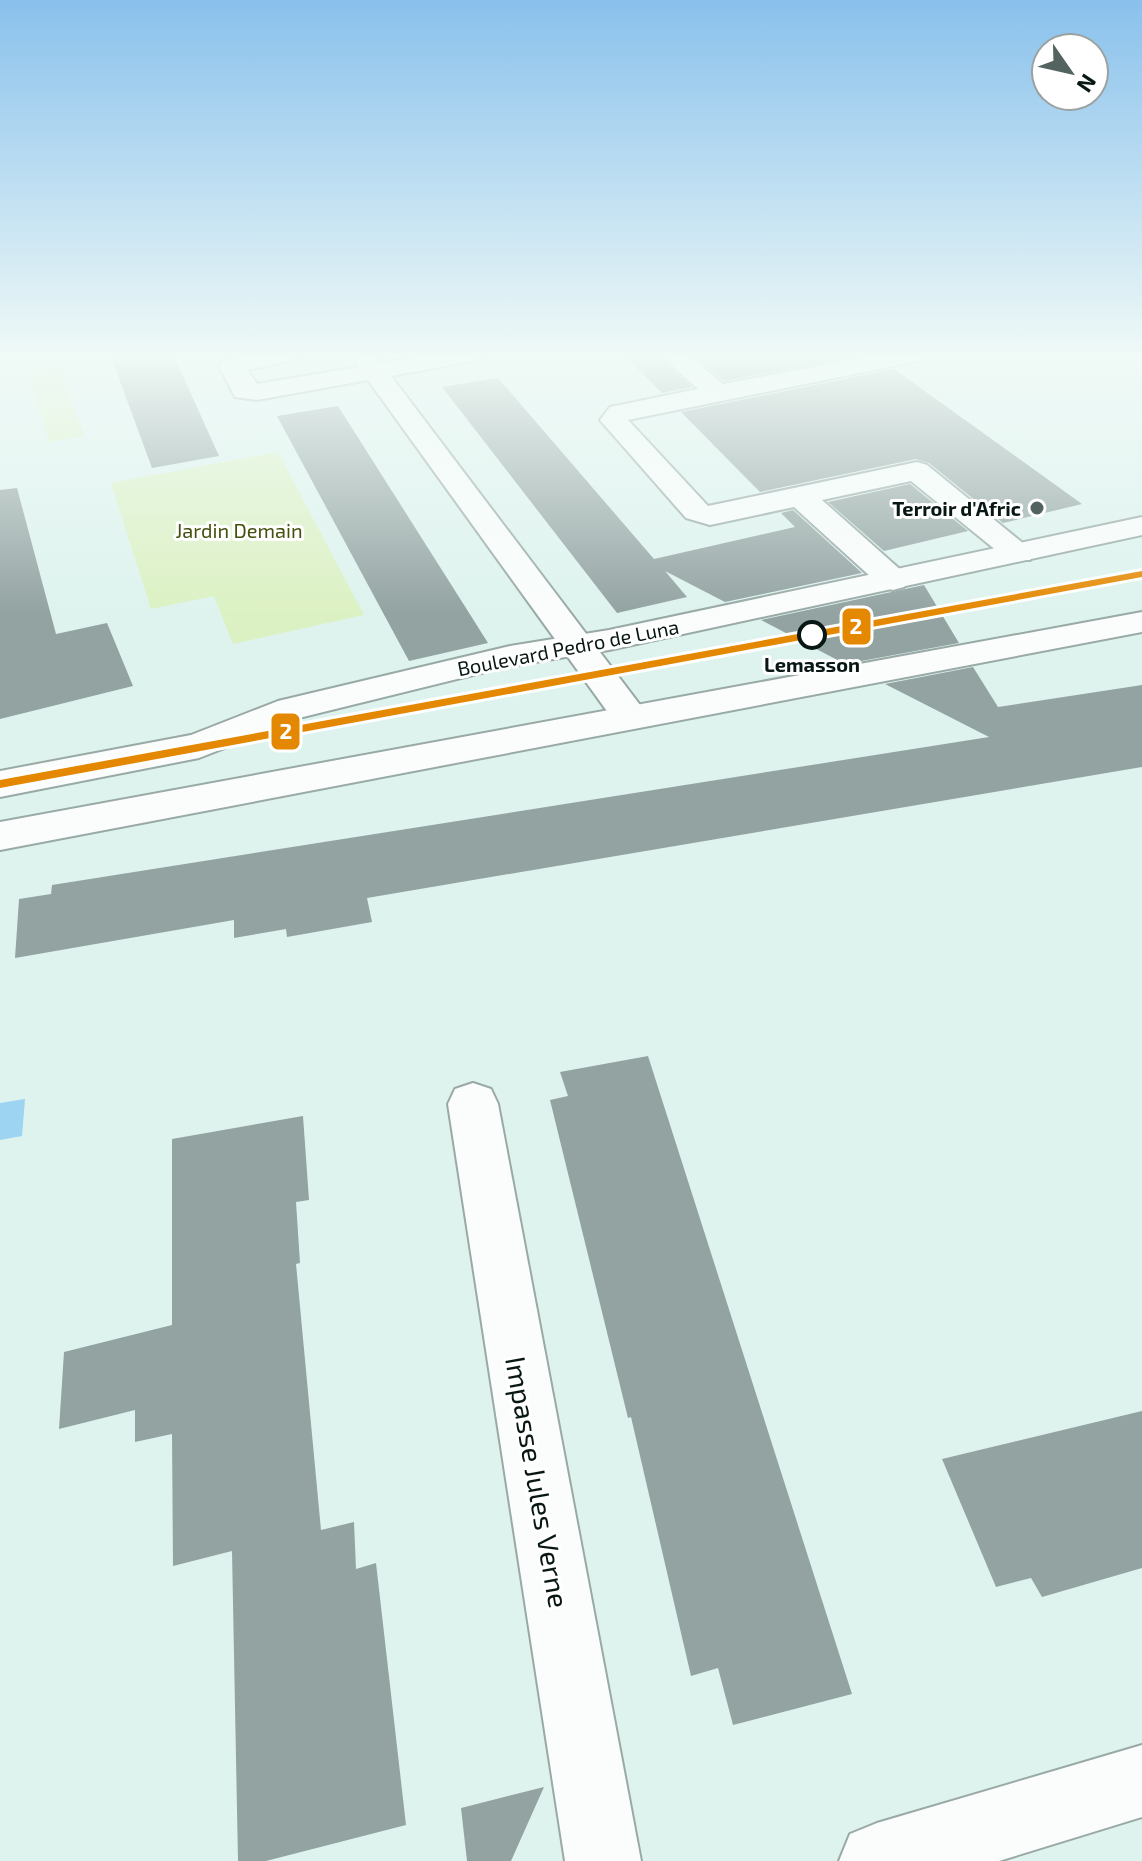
<svg xmlns="http://www.w3.org/2000/svg" width="1142" height="1861" font-family="'Exo 2',sans-serif">
  <style>
    .green { fill: #dcf1c3 }
    .water { fill: #9cd4f2 }
    .building { fill: #93a3a2 }
    .lines { fill: none; stroke-linecap: round; stroke-linejoin: round }
    .street-casing { stroke: #99a9a6; stroke-width: 4 }
    .secondary-casing { stroke: #99a9a6; stroke-width: 4 }
    .street { fill: #fafdfc; fill-rule: evenodd }
    .secondary { fill: #fafdfc; fill-rule: evenodd }
    .tram-1-casing { stroke: #fff; stroke-width: 6 }
    .tram-1 { fill: #e58801; fill-rule: evenodd }
    .poi-dot { fill: #536460; stroke: #fff; stroke-width: 3 }
    .stop-dot { fill: #fff; stroke: #081714; stroke-width: 4 }
    .labels { text-anchor: middle; dominant-baseline: central; stroke-width: 6; stroke-linejoin: round; paint-order: stroke }
    .far-poi-label { font-size: 20px; font-weight: bold; fill: #081714; stroke: #fff; text-anchor: end }
    .far-park-label { font-size: 20px; fill: #44510c; stroke: #fff }
    .far-street-label { font-size: 20px; fill: #081714; stroke: #fff }
    .far-stop-label { font-size: 20px; font-weight: bold; fill: #081714; stroke: #fff }
    .near-street-label { font-size: 28px; fill: #081714; stroke: #fff }
    .line-badge { stroke: #fff; stroke-width: 3 }
    .badge-label { font-size: 22px; text-anchor: middle; font-weight: bold; fill: #fff }
  </style>
  <rect width="100%" height="100%" fill="#def3ee"/>
  <!-- green -->
  <g class="green">
    <path d="M60,369l24,67 -35,6 -21,-68z"/>
    <path d="M278,452l86,163 -131,29 -19,-48 -63,13 -40,-126z"/>
  </g>
  <!-- water -->
  <path class="water" d="M25,1099l-3,37 -22,4v-37z"/>
  <!-- building -->
  <g class="building">
    <path d="M110,354h63l46,102 -67,12z"/>
    <path d="M623,354h34l35,33 -30,6z"/>
    <path d="M691,354h177l-144,27z"/>
    <path d="M894,369l188,135 -79,19 -74,-60 -13,-4 -156,33 -79,-80z"/>
    <path d="M498,378l156,181 141,-32 -14,-14 12,-3 69,63 -137,29 -60,-31 22,26 -70,16 -175,-226z"/>
    <path d="M338,406l121,191 29,46 -79,18 -132,-245z"/>
    <path d="M910,484l58,47 -84,20 -56,-49z"/>
    <path d="M17,488l39,146 51,-11 26,63 -133,33v-229z"/>
    <path d="M924,585l35,58 -114,21 -84,-44z"/>
    <path d="M973,667l25,40 144,-22v82l-775,131 5,24 -85,15 -1,-8 -52,9v-18l-219,38 4,-59 32,-5 1,-9 937,-148 -104,-53z"/>
    <path d="M648,1056l204,638 -119,31 -15,-57 -27,8 -60,-259 -3,1 -78,-318 18,-4 -8,-24z"/>
    <path d="M303,1116l6,84 -13,2 4,61 -4,1 25,266 33,-8 2,47 20,-6 30,262 -140,36h-28l-6,-310 -59,15 -1,-132 -37,8v-32l-76,19 5,-77 108,-27v-186z"/>
    <path d="M1142,1411v157l-100,29 -11,-19 -35,9 -54,-128z"/>
    <path d="M544,1787l-33,74h-44l-6,-53z"/>
  </g>
  <g class="lines">
    <!-- street casing -->
    <g class="street-casing">
      <g id="street">
        <path d="M255,354h45l-3,5 -50,11 10,14 102,-17 -9,-13h24l7,9 52,-9h52l-3,5 -9,2 -82,15 252,333 5,8 -5,8 -13,3 -13,-3 -249,-345 -111,20 -22,-3 -16,-31 4,-5z"/>
        <path d="M660,354h27l36,30 159,-30h48l-3,5 -9,2 -290,59 80,86 209,-44 10,3 108,88 -5,7h-22l-97,-79 -89,19 82,73 5,7 -5,7 -11,3 -11,-3 -88,-80 -84,18 -24,-7 -86,-98 10,-13 88,-18z"/>
        <path d="M473,1083l18,6 7,15 143,757h-76l-117,-757 7,-15z"/>
        <path d="M1142,1745v72l-143,44h-160l11,-27 27,-11z"/>
      </g>
    </g>
    <!-- secondary casing -->
    <g class="secondary-casing">
      <g id="secondary">
        <path d="M1142,517v18l-533,115 -99,16 -207,51 -104,41 -199,39v-26l191,-36 87,-34 232,-55 99,-16z"/>
        <path d="M1142,612v20l-1142,218v-28z"/>
      </g>
    </g>
    <!-- street -->
    <use href="#street" class="street"/>
    <!-- secondary -->
    <use href="#secondary" class="secondary"/>
    <!-- tram-1 casing -->
    <g class="tram-1-casing">
      <path id="tram-1" d="M1142,571v6l-1142,211v-8z"/>
    </g>
    <!-- tram-1 -->
    <use href="#tram-1" class="tram-1"/>
  </g>
  <!-- sky -->
  <linearGradient id="sky" x2="0" y2="1"><stop stop-color="#89c1ec"/><stop offset="0.58" stop-color="#f0faf7"/><stop offset="1" stop-color="#f0faf7" stop-opacity="0"/></linearGradient>
  <rect width="1142" height="614" fill="url(#sky)"/>
  <!-- markers -->
  <circle class="poi-dot" cx="1037" cy="508" r="8"/>
  <circle class="stop-dot" cx="812" cy="635" r="13"/>
  <g class="labels">
    <!-- far-poi labels -->
    <g class="far-poi-label">
      <text x="1021" y="508">Terroir d'Afric</text>
    </g>
    <!-- far-park labels -->
    <g class="far-park-label">
      <text x="239" y="530">Jardin Demain</text>
    </g>
    <!-- far-street labels -->
    <g class="far-street-label">
      <text transform="translate(568 647) rotate(-11)">Boulevard Pedro de Luna</text>
    </g>
    <!-- far-stop labels -->
    <g class="far-stop-label">
      <text x="812" y="664">Lemasson</text>
    </g>
    <!-- near-street labels -->
    <g class="near-street-label">
      <text transform="translate(538 1482) rotate(80)">Impasse Jules Verne</text>
    </g>
  </g>
  <g class="line-badge">
    <rect x="841" y="607" width="31" height="39" rx="8" fill="#e58801"/>
    <rect x="270" y="712" width="31" height="39" rx="8" fill="#e58801"/>
  </g>
  <g class="badge-label">
    <text x="856" y="634">2</text>
    <text x="286" y="739">2</text>
  </g>
  <!-- north arrow -->
  <g transform="translate(1070 72) rotate(124)"><circle r="38" fill="#ffffff" stroke="#9ca2a1" stroke-width="2"/>
  <path d="M0-6L14 30L0 20L-14 30Z" fill="#536460"/>
  <text y="-12" font-size="22" font-weight="bold" text-anchor="middle" fill="#081714">N</text>
  </g>
</svg>
